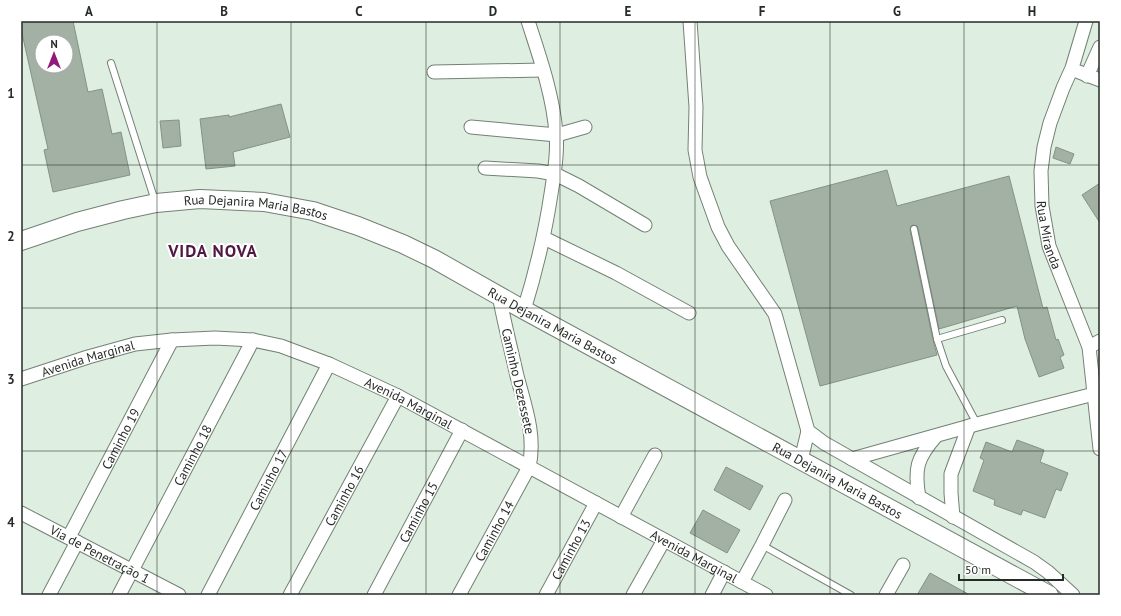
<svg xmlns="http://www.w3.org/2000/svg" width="1121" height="616" font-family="'PT Sans',sans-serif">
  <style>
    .building { fill: #a2b1a4; stroke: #859386; fill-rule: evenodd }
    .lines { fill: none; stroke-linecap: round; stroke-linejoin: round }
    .lane-casing { stroke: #738175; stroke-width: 8 }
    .street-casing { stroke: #738175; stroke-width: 15 }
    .secondary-casing { stroke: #738175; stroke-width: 20 }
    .lane { stroke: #fff; stroke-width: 6 }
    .street { stroke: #fff; stroke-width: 13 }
    .secondary { stroke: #fff; stroke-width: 18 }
    .grid { fill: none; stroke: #252b26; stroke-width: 1; stroke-opacity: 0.55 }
    .labels { text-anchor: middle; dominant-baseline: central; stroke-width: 4; stroke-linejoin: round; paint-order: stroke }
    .street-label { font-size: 13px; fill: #252b26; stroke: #fff }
    .district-label { font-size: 17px; font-weight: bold; letter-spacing: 1px; fill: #501843; stroke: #fff }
    .neatline { fill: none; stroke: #252b26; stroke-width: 1.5 }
    .grid-label { font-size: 13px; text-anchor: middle; font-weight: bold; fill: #252b26 }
  </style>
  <rect width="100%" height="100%" fill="#deeee0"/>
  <!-- building -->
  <g class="building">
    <path d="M21,21h52l15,71 14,-3 10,45 9,-2 9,43 -77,17 -9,-42 4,-1 -27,-120zM42,42h24v24h-24z"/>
    <path d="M281,104l9,33 -57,15 2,14 -29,3 -6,-50 29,-4v2z"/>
    <path d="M179,120l2,26 -18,2 -3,-27z"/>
    <path d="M1056,147l18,7 -4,10 -17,-6z"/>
    <path d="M887,170l10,36 112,-30 34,132 4,-1 9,33 2,-1 6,16 -4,2 4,11 -25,9 -14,-38 -8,-33 -78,23 -21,-101 -1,-2 -4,-1 -2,1 -1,4 23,110 4,15 -117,31 -50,-185z"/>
    <path d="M1100,183v40l-18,-28z"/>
    <path d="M1017,440l27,10 -4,12 28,11 -7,18 -5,-2 -11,29 -22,-8 -2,5 -27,-10 1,-5 -22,-9 11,-31 -4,-2 6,-16 26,10z"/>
    <path d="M726,467l37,19 -13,24 -36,-20z"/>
    <path d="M703,510l37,20 -13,23 -37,-20z"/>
    <path d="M930,573l40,22h-53z"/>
  </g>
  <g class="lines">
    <!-- lane casing -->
    <g class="lane-casing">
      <g id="lane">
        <path d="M111,63l44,138"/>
        <path d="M914,229l23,110 9,27 31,58"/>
        <path d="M937,339l65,-19"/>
        <path d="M762,545l89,50"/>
      </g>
    </g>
    <!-- street casing -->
    <g class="street-casing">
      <g id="street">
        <path d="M690,21l6,86 -1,43 5,27 18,50 10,19 47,68 33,117 16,12 210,119 14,10 25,23"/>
        <path id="s1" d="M1086,21l-14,47 -9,20 -13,35 -6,24 -3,24 1,35 7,40 40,101 11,102"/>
        <path d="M434,72l109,-2"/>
        <path d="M1079,72l21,8"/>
        <path d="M1087,76l13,-29"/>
        <path d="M471,127l86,8 28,-8"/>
        <path d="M485,168l53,3 17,3 24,12 66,39"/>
        <path d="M544,238l72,35 73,40"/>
        <path d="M524,310c12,-39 21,-76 27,-116 3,-20 7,-41 5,-61 -3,-38 -16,-75 -28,-112"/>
        <path d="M1089,347l11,-6"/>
        <path id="s2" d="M21,379l67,-22 47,-13 37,-4 43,-2 38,2 28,6 48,18 69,32 368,199"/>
        <path d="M852,459l125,-35 117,-30"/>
        <path d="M801,460l7,-29"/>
        <path d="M919,498c-5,-30 -2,-40 17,-62"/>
        <path id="s3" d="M21,513l158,82"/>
        <path d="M621,517l34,-62"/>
        <path d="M953,517l-2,-24v-19l18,-48"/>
        <path id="s4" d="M69,537l103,-197"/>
        <path d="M742,582l20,-37 23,-45"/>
        <path d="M49,595l28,-53"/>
        <path id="s5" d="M119,595l134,-255"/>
        <path id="s6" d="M208,595l121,-231"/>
        <path id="s7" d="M290,595l108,-199"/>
        <path id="s8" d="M374,595l88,-165"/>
        <path id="s9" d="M459,595l70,-128c7,-31 -4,-61 -12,-91 -6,-27 -13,-54 -18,-81"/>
        <path id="s10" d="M546,595l50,-92"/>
        <path d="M633,595l31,-55"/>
        <path d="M712,595l12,-23"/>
        <path d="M886,595l17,-30"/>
      </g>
    </g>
    <!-- secondary casing -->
    <g class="secondary-casing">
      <g id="secondary">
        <path id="s11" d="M21,241l56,-19 46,-12 33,-7 44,-4 64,3 49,9 45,15 45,18 31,15 90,51 525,285"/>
      </g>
    </g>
    <!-- lane -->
    <use href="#lane" class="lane"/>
    <!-- street -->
    <use href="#street" class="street"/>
    <!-- secondary -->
    <use href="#secondary" class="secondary"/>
  </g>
  <!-- grid -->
  <path class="grid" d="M157,21v574M291,21v574M426,21v574M560,21v574M695,21v574M830,21v574M964,21v574M21,165h1079M21,308h1079M21,451h1079"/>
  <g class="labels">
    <!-- street labels -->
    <g class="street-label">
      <text stroke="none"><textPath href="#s11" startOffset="241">Rua Dejanira Maria Bastos</textPath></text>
      <text stroke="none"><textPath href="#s1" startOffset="222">Rua Miranda</textPath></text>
      <text stroke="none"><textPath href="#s11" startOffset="565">Rua Dejanira Maria Bastos</textPath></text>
      <text stroke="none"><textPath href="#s2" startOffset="70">Avenida Marginal</textPath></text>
      <text transform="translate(518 381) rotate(77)">Caminho Dezessete</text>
      <text stroke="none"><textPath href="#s2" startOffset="406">Avenida Marginal</textPath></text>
      <text stroke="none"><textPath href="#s4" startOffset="111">Caminho 19</textPath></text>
      <text stroke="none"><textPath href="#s5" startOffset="158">Caminho 18</textPath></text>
      <text stroke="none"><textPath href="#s6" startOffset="130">Caminho 17</textPath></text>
      <text stroke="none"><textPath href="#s11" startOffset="889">Rua Dejanira Maria Bastos</textPath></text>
      <text stroke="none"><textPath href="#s7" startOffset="113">Caminho 16</textPath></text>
      <text stroke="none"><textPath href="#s8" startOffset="94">Caminho 15</textPath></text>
      <text stroke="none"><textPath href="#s9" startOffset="73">Caminho 14</textPath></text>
      <text stroke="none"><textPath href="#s10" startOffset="52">Caminho 13</textPath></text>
      <text stroke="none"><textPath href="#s3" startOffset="89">Via de Penetração 1</textPath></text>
      <text stroke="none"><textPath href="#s2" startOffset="730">Avenida Marginal</textPath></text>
    </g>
    <!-- district labels -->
    <g class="district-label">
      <text x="213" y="251">VIDA NOVA</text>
    </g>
  </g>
  <!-- border -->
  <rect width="1121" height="616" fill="none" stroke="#ffffff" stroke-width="44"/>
  <!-- north arrow -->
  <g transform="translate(54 54)"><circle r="19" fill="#ffffff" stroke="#a8aaa8"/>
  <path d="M0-3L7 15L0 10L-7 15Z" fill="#921b79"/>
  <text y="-6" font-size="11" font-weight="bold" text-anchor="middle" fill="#252b26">N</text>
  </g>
  <!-- scale -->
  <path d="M959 574v6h104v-6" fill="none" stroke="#252b26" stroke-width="2"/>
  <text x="965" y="574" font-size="12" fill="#252b26" stroke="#ffffff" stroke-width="3" paint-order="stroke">50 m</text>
  <rect x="22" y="22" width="1077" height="572" class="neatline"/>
  <g class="grid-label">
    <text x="89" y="16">A</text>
    <text x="224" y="16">B</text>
    <text x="359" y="16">C</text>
    <text x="493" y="16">D</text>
    <text x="628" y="16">E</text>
    <text x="762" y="16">F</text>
    <text x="897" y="16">G</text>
    <text x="1032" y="16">H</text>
    <text x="11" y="98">1</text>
    <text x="11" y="241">2</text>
    <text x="11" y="384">3</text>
    <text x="11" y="527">4</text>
  </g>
</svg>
